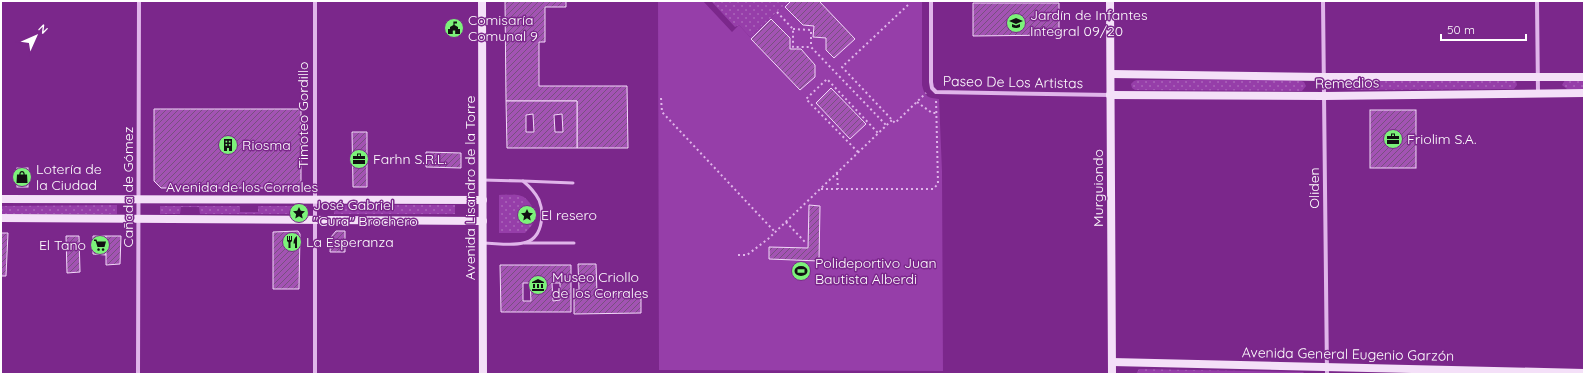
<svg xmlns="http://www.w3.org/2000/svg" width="1585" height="375" font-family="Quicksand,sans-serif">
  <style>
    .grass { fill: url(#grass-dots) }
    .garden { fill: #963ea9 }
    .building { fill: url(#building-hatch); stroke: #f2d9f8; fill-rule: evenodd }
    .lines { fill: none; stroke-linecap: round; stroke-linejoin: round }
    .path { stroke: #e0b5ea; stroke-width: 2; stroke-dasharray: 2 3; stroke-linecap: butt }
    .lane { stroke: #e0b5ea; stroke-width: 3 }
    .street { stroke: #e0b5ea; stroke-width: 4 }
    .secondary { stroke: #f4e0f8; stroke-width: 8 }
    .labels { text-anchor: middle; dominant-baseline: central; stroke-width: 3; stroke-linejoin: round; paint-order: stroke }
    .poi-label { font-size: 14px; fill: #fff; stroke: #7b278b; text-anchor: start }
    .street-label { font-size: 14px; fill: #fff; stroke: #7b278b }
  </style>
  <defs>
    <pattern id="grass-dots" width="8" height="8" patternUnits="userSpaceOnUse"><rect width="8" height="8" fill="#963ea9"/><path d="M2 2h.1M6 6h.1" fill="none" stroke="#ab65ba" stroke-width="1.8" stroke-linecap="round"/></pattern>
    <pattern id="building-hatch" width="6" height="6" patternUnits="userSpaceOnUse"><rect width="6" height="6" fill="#a353b3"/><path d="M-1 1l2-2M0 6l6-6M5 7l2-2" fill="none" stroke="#785080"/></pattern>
  </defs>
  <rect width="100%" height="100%" fill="#7b278b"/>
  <!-- grass -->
  <g class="grass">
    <path d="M711,1h78l-39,36 -11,-12 -4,2z"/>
    <path d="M1584,79v10h-17l-5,-4 3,-5z"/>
    <path d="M1137,80h162l5,2 2,4 -4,5 -167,-1 -3,-2 -1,-4 3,-3z"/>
    <path d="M1347,81h169l1,4 -3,4 -166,1 -3,-2 -1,-3z"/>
    <path d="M499,195c23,0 25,-3 37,18l-4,12 -7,8h-26z"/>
    <path d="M117,205v9h-116v-8z"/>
    <rect x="334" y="205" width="121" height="9"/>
    <path d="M160,206h80v6h18v-6h36v8h-94l-1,-7h-18l-1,7h-20z"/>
    <path d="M1139,369l164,3 2,2h-169z"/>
  </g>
  <!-- garden -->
  <path class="garden" d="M658,1h45l29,31 7,-7 11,12 39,-36h133v84c3,12 6,13 17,14l3,72 1,200 -284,-1z"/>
  <!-- building -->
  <g class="building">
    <path d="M505,1h61v6h-21v35h-6v44h88l1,62h-51v-47h-71z"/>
    <path d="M791,1h28l36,38 -21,19 -8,-8v-12l-13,-1 1,-11 -11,-1 -18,-18z"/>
    <path d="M973,3h86v32l-86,1z"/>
    <path d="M771,19l19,19v11h11l14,16v12l-15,13 -49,-51z"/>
    <path d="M831,88l35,36 -16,15 -34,-36z"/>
    <path d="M506,101h71v47h-70zM533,114l1,18h-8v-17zM562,114l1,18h-8l-1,-17z"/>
    <path d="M154,109h147v76l-3,3h-137l-7,-7z"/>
    <rect x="1370" y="110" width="46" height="58"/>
    <path d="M352,132h15v55h-14z"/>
    <path d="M426,152l35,1v15l-35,-1z"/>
    <rect x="17" y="168" width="11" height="19"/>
    <path d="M809,205l11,1 -1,55 -50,-2v-12l39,1z"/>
    <path d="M298,231l2,3 -1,55h-26v-57z"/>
    <path d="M336,231h9v21h-15l1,-15z"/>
    <path d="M1,233h7l-2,43h-5z"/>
    <path d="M66,236h13l1,36 -13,1z"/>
    <path d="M93,236h13v19l-13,-1z"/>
    <path d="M106,236h15l-1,28 -14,1z"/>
    <path d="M578,264h18l1,30 44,-1v20l-67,1v-24h5z"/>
    <path d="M500,265h71v47h-70zM523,283h7l1,18h-8zM552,283h8v17l-7,1z"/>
  </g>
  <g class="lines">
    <!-- path -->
    <g class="path">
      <path d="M908,5l-66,62 53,56 31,-30"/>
      <path d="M777,12l16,17v18h18l75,78"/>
      <path d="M793,29l18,1v17"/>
      <path d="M661,98l1,14 113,120"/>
      <path d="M917,102l15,11h4"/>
      <path d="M858,152l-52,-53 21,-20 51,54"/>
      <path d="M837,173l1,16"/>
      <path d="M821,189h112l5,-5 -2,-85"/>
      <path d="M786,222l19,20"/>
      <path d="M738,255h9l21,-16 124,-119"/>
    </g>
    <!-- lane -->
    <g class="lane">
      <path d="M483,180l40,1c6,5 12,11 16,19 6,15 3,40 -16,43 -11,3 -28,0 -40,0"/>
      <path d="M523,181l50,2"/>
      <path d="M525,243h49"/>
    </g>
    <!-- street -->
    <g class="street">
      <path d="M315,1v373"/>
      <path d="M931,1v81l1,6 4,4 174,3"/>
      <path d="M1323,1l4,373"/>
      <path d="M1537,1l1,92"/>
      <path d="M138,374l1,-373"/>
    </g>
    <!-- secondary -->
    <g class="secondary">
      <path d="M482,1l1,373"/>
      <path d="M1110,1l2,373"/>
      <path d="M1111,74l212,3h261"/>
      <path d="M1110,95l214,1 260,-3"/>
      <path d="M1,199c161,0 321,1 482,1"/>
      <path d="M1,218l482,3"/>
      <path d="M1112,362l472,11"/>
    </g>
  </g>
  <!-- icons -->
  <defs>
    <g id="school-disc" transform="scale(1)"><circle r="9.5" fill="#7cf27a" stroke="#7b278b"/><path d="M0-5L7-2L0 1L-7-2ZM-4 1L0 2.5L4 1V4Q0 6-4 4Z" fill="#111"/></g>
    <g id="civic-disc" transform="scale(1)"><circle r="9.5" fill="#7cf27a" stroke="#7b278b"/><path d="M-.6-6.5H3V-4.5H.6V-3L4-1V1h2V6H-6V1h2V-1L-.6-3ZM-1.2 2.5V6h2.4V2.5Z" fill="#111"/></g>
    <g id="office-disc" transform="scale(1)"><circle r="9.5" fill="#7cf27a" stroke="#7b278b"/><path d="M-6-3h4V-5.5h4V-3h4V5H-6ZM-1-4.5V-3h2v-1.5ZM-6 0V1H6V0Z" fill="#111"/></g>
    <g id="building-disc" transform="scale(1)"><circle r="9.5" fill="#7cf27a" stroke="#7b278b"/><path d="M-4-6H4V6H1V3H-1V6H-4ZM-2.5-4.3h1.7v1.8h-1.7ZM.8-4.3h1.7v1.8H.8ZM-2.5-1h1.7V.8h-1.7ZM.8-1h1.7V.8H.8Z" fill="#111"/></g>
    <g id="shop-disc" transform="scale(1)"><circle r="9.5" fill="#7cf27a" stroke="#7b278b"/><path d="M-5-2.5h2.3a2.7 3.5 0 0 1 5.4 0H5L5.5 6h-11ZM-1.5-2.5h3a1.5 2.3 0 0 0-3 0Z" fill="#111"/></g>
    <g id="sight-disc" transform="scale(1)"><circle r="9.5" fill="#7cf27a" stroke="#7b278b"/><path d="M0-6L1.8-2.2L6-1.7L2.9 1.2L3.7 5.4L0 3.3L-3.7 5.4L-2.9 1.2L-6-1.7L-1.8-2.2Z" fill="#111"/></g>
    <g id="restaurant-disc" transform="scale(1)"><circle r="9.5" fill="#7cf27a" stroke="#7b278b"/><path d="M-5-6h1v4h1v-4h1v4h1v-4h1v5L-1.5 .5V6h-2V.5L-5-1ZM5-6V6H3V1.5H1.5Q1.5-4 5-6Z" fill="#111"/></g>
    <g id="supermarket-disc" transform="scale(1)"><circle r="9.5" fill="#7cf27a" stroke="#7b278b"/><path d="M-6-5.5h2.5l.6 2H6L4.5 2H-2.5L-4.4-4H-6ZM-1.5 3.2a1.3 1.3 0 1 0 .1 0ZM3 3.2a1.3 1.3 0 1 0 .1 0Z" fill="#111"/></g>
    <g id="stadium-disc" transform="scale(1)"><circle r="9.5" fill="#7cf27a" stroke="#7b278b"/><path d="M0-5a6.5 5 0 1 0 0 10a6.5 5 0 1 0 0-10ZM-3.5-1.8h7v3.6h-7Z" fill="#111"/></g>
    <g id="museum-disc" transform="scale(1)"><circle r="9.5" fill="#7cf27a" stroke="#7b278b"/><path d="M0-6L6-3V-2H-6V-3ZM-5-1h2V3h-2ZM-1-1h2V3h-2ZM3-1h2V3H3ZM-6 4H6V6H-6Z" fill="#111"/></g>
  </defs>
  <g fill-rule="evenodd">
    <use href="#school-disc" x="1016" y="23"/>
    <use href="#civic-disc" x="454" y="28"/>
    <use href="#office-disc" x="1393" y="139"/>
    <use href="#building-disc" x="228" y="145"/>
    <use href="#office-disc" x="359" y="159"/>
    <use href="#shop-disc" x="22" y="177"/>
    <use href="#sight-disc" x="299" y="213"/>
    <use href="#sight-disc" x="527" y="215"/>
    <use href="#restaurant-disc" x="292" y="242"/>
    <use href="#supermarket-disc" x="100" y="245"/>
    <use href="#stadium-disc" x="801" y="271"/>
    <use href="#museum-disc" x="538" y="285"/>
  </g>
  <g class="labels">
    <!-- poi labels -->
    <g class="poi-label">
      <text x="1030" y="15">Jardín de Infantes<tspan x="1030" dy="16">Integral 09/20</tspan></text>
      <text x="468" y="20">Comisaría<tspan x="468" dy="16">Comunal 9</tspan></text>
      <text x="1407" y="139">Friolim S.A.</text>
      <text x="242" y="145">Riosma</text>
      <text x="373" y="159">Farhn S.R.L.</text>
      <text x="36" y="169">Lotería de<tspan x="36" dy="16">la Ciudad</tspan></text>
      <text x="313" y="205">José Gabriel<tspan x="313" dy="16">"Cura" Brochero</tspan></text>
      <text x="541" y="215">El resero</text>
      <text x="306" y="242">La Esperanza</text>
      <text x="86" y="245" text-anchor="end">El Tano</text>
      <text x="815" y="263">Polideportivo Juan<tspan x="815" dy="16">Bautista Alberdi</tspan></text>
      <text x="552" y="277">Museo Criollo<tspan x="552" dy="16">de los Corrales</tspan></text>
    </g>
    <!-- street labels -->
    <g class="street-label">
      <text transform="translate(1013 82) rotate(1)">Paseo De Los Artistas</text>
      <text transform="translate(1347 83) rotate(-1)">Remedios</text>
      <text transform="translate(303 115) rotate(-90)">Timoteo Gordillo</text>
      <text transform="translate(128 187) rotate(-90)">Cañada de Gómez</text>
      <text x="242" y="187">Avenida de los Corrales</text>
      <text transform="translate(470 188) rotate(-90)">Avenida Lisandro de la Torre</text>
      <text transform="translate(1098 188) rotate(-90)">Murguiondo</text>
      <text transform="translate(1314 188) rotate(-90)">Oliden</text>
      <text transform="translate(1348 354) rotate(1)">Avenida General Eugenio Garzón</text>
    </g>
  </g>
  <!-- border -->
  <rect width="1585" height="375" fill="none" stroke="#ffffff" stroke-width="4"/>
  <!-- north arrow -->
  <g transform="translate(36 36) rotate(45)" stroke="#7b278b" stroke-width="3" paint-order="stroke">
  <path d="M0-3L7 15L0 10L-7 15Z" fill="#ffffff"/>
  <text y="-6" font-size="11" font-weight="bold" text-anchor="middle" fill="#ffffff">N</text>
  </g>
  <!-- scale -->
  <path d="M1441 34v6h85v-6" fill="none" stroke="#ffffff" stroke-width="2"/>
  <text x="1447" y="34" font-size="12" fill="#ffffff" stroke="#7b278b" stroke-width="3" paint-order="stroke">50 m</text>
</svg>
